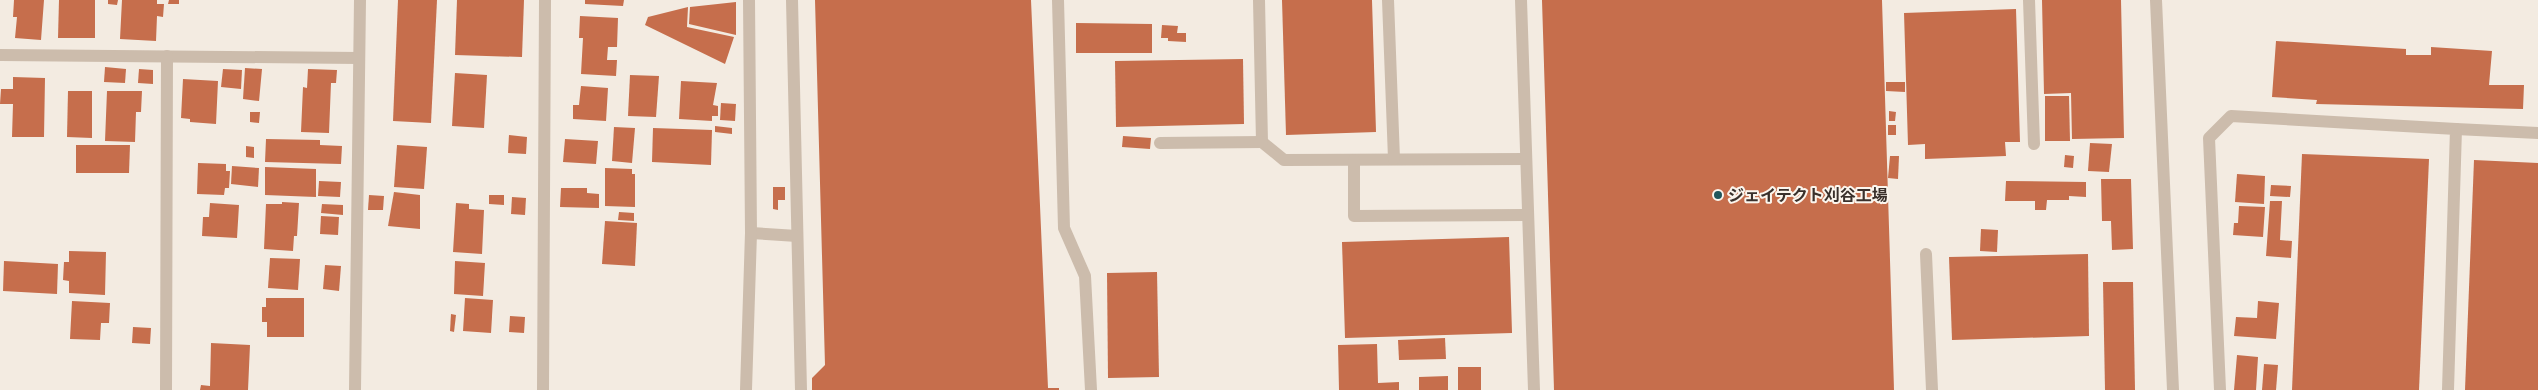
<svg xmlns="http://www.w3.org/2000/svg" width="2538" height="390" font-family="'Fira Sans Condensed','Noto Sans JP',sans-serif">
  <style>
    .building { fill: #c66e4c }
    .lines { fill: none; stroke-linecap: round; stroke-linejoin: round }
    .service { stroke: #ccbcac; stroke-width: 12 }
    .minor { stroke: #ccbcac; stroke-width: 12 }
    .poi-dot { fill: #20565c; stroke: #fbf5ed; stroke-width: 2 }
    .labels { text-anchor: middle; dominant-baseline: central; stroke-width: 4; stroke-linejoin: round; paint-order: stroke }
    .poi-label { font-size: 16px; font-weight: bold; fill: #3a302b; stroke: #fbf5ed; text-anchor: start }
  </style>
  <rect width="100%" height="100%" fill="#f3ebe1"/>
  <!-- building -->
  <g class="building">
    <path d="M14,0h30l-3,40 -26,-2 2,-21h-4z"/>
    <path d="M59,0h36v38h-37z"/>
    <path d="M108,0h10l-1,5 -9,-1z"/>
    <path d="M122,0h35v4h7l-1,13 -6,-1 -1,25 -36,-2z"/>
    <path d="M169,0h10v4h-11z"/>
    <path d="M398,0h39l-6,123 -38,-2z"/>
    <path d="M457,0h67l-2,57 -67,-2z"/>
    <path d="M585,0h39l-1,6 -38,-2z"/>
    <path d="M815,0h216l17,388h11v2h-247v-12l13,-13z"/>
    <path d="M1282,0h90l4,132 -90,3z"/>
    <path d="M1542,0h340l12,390h-340z"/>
    <path d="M2042,0h79l3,138 -52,1 -1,-46 -27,1z"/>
    <path d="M736,2v33l-47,-11 1,-17z"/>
    <path d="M688,7l-1,20 47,10 -9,27 -80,-39 3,-8z"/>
    <path d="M2016,9l4,133h-15l1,14 -81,3v-15l-17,1 -4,-132z"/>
    <path d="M580,16l38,2 -1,29h-9l-1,13h10l-1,16 -35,-2 2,-36h-4z"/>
    <path d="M1076,23l76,1v29h-76z"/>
    <path d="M1162,25l16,1 -1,7h9v9l-18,-1v-3h-7z"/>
    <path d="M2276,41l130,8v6h25v-8l61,4 -3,34h35l-1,24 -207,-5 1,-4 -45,-3z"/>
    <path d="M1243,59l1,65 -128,3 -1,-66z"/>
    <path d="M105,67l21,2 -1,14 -21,-1z"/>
    <path d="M245,68l17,1 -3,32 -16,-2z"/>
    <path d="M139,69l14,1v14l-15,-1z"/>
    <path d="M223,69l19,1 -1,19 -20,-2z"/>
    <path d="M308,69l29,1 -1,13h-5l-2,50 -28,-1 2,-45 4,1z"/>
    <path d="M455,73l32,2 -3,53 -32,-2z"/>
    <path d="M630,75l29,1 -3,41 -28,-1z"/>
    <path d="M13,77l32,1 -1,59h-32l1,-33h-13l1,-15h12z"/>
    <path d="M183,79l35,2 -2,43 -26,-2v-3l-9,-1z"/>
    <path d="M681,81l36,2 -4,22 5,1v10h-6v5l-33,-2z"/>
    <path d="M1886,82h19v10l-19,-1z"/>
    <path d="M581,86l27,2 -2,33 -33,-2v-14h6z"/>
    <path d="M68,91h24v47l-25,-1z"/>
    <path d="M107,91h35l-1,21h-5l-1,30 -30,-1z"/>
    <path d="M2045,96h24l1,45h-25z"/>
    <path d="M721,103l15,1 -1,17 -15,-1z"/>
    <path d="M1889,111l7,1 -1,9h-6z"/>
    <path d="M250,112h10l-1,11 -9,-1z"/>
    <rect x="1888" y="125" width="8" height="10"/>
    <path d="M715,126l17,2v6l-17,-2z"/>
    <path d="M614,127l21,1 -3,35 -20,-2z"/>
    <path d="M653,128l59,2 -1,35 -59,-3z"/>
    <path d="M509,135l18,2 -1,17 -18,-1z"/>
    <path d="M1123,136l28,2 -1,11 -28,-2z"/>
    <path d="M266,139l54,1v5l22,1 -1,18 -76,-2z"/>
    <path d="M565,139l33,2 -2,23 -33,-2z"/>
    <path d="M2090,143l22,1 -3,28 -21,-1z"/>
    <path d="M76,145h54l-1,28h-53z"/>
    <path d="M397,145l30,2 -3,42 -30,-2z"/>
    <path d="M246,146l8,1v11l-8,-1z"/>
    <path d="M2302,154l127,5 -10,231h-127z"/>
    <path d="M2065,155l9,1 -1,12 -9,-1z"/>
    <path d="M1890,156h9l-1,23 -10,-1z"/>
    <path d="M2474,160l64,3v227h-73z"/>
    <path d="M198,163l28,1v7h4l-1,17h-4l-1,7 -27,-1z"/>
    <path d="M232,166l27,2 -1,19 -27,-3z"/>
    <path d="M265,167l51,2v28l-51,-2z"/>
    <path d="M605,168l27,1v5h3v33l-30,-1z"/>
    <path d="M2237,174l28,2 -1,28 -29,-2z"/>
    <path d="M2101,179h30l2,70 -21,1 -1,-29h-9z"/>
    <path d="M319,181l22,1 -1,15 -22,-1z"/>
    <path d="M2006,181l80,1v15l-17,-1v4h-22l-1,10h-11v-9h-30z"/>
    <path d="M2271,185l20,1 -1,11 -20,-1z"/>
    <path d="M773,187h12v13h-7v10l-5,-1z"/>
    <path d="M561,188h26v5l12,1v14l-39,-1z"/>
    <path d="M394,192l26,3v34l-32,-3z"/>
    <path d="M369,195l15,1 -1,14h-15z"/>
    <path d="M489,195h15v10l-15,-1z"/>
    <path d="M512,197l14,1 -1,17 -14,-1z"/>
    <path d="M2270,201h12l-2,39 12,1 -1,17 -25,-2z"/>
    <path d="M282,202l17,1 -2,33h-3l-1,15 -29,-2 2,-45h16z"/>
    <path d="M210,203l29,2 -2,33 -35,-2 1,-19h6z"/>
    <path d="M456,203l13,1v5l15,1 -2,44 -29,-2z"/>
    <path d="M322,204l21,1v10l-22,-2z"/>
    <path d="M2239,206l26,1 -2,30 -30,-2 1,-12h4z"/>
    <path d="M619,212l15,1v8l-16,-1z"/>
    <path d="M321,216l18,1 -1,18 -18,-1z"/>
    <path d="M605,221l32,2 -2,43 -33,-2z"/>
    <path d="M1981,229l17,1 -1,22 -17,-1z"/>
    <path d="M1509,237l3,96 -167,5 -3,-96z"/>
    <path d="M69,251l37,1 -1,43 -36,-2v-12l-6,-1 1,-18h5z"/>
    <path d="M2088,254l1,82 -137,4 -3,-83z"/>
    <path d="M270,258l30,1 -2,31 -30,-2z"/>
    <path d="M4,261l54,3 -1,30 -54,-3z"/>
    <path d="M455,261l30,2 -2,33 -29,-2z"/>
    <path d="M325,265l16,1 -2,25 -16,-2z"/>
    <path d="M1157,272l2,105 -51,1 -1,-105z"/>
    <path d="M2103,282h30l2,108h-30z"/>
    <path d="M266,298h38v39h-37v-15h-5v-15h4z"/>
    <path d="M465,298l28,2 -2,33 -28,-2z"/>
    <path d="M72,301l38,2 -1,20h-8l-1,17 -30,-1z"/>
    <path d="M2258,301l21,2 -3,36 -42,-3 2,-19 21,1z"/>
    <path d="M451,314l5,1 -2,17 -4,-1z"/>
    <path d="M510,316l15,1 -1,16 -15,-1z"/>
    <path d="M133,327l18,1 -1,16 -18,-1z"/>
    <path d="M1445,338l1,21 -47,1 -1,-20z"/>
    <path d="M211,343l39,2 -2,45h-48l1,-5 9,1z"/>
    <path d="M1377,344l1,39 21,-1v8h-60l-1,-45z"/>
    <path d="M2237,355l21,2 -2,33h-22z"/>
    <path d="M2264,364l14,1 -2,25h-14z"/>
    <rect x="1458" y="367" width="23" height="23"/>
    <path d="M1448,376v14h-29v-13z"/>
  </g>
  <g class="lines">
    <!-- service -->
    <g class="service">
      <path d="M792,0l9,390"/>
      <path d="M1058,0l6,228 21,48 6,114"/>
      <path d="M1259,0l3,142 22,18 242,-1"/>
      <path d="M1388,0l6,159"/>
      <path d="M1521,0l13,390"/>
      <path d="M2029,0l5,144"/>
      <path d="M2456,129l82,4"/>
      <path d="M1160,143l102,-1"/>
      <path d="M1354,160v56l174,-1"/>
      <path d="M751,233l46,3"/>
      <path d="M1926,254l6,136"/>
      <path d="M2220,390l-11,-252 22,-22 225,13 -8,261"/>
    </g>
    <!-- minor -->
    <g class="minor">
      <path d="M2156,0l17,390"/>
      <path d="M0,55l359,3"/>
      <path d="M166,390l1,-334"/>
      <path d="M355,390l5,-390"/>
      <path d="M543,390l2,-390"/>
      <path d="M746,390l5,-157 -2,-233"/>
    </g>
  </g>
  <!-- markers -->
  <circle class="poi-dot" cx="1718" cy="195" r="5"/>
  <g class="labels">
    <!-- poi labels -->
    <g class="poi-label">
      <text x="1728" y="195">ジェイテクト刈谷工場</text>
    </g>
  </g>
</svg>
